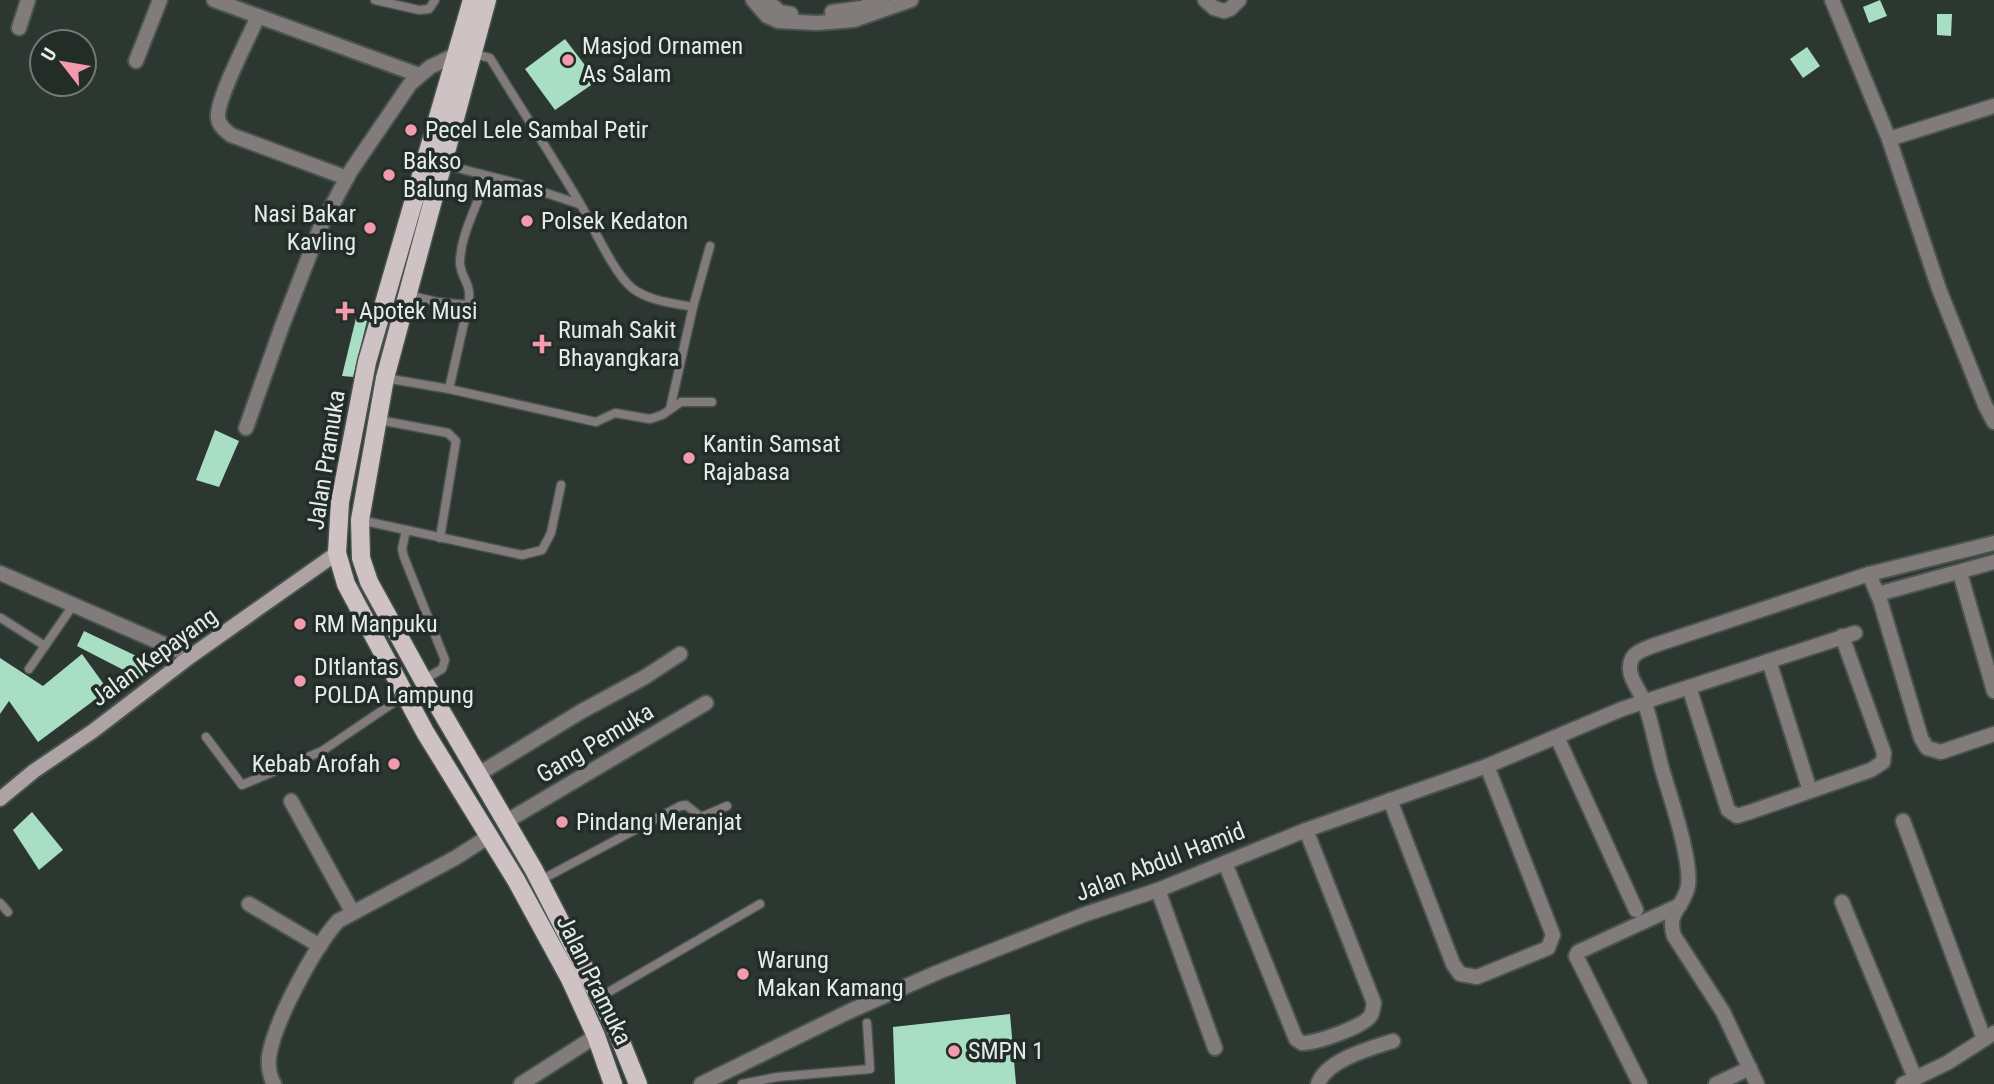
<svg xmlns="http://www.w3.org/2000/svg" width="1994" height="1084" font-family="'Roboto Condensed',sans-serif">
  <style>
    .building { fill: #a8dec3 }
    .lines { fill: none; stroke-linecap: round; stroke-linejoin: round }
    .lane-casing { stroke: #4a544f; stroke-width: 11 }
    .street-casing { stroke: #4a544f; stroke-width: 18 }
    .secondary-casing { stroke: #4a544f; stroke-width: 18 }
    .primary-casing { stroke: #4a544f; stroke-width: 21 }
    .lane { stroke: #827b7c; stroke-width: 8 }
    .street { stroke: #827b7c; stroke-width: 14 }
    .secondary { stroke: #ada3a5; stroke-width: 14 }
    .primary { stroke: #cfc2c4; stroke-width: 18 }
    .poi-dot { fill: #f39aac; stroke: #232d28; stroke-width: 2.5 }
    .labels { text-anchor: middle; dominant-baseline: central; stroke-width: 7; stroke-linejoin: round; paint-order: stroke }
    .poi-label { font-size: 24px; fill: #e5ebe8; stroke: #232d28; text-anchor: start }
    .street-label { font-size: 24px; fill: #e5ebe8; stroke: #232d28 }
  </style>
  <rect width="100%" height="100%" fill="#2d3732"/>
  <!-- building -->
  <g class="building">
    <path d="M1880,0l7,16 -18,7 -6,-16z"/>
    <path d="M1937,14h15l-1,22 -14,-1z"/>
    <path d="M565,39l32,42 -42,29 -30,-41z"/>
    <path d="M1807,47l13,19 -17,12 -13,-19z"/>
    <path d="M356,318l11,3 -14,56 -11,-1z"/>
    <path d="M215,430l24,11 -20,46 -23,-7z"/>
    <path d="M84,631l65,31 -8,17 -64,-33z"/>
    <path d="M82,654l26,36 -70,52 -29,-41 -9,13v-56l43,28z"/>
    <path d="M32,812l31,38 -24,20 -26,-40z"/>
    <path d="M1010,1014l6,70h-121l-2,-57z"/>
  </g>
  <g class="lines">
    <!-- lane casing -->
    <g class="lane-casing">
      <g id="lane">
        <path d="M375,0l44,10 10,-1 6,-9"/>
        <path d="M474,54l16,4c30,49 62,98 91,147 13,23 32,67 51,83 17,13 40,15 61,19"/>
        <path d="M442,164l74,19"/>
        <path d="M408,295l29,7 31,3 -19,84"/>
        <path d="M468,305c5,-22 -7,-25 -8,-42 0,-23 12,-47 20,-68l36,-12 63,21"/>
        <path d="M385,378l64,11 147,33 19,-9 35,6 12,-4 19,-13h31"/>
        <path d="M670,409l23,-102 17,-61"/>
        <path d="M379,420l69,13 8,8 -16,97"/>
        <path d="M360,520l162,35 20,-5 9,-17 10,-48"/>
        <path d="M406,530l-4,19 2,8 41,103 -3,9 -19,11"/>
        <path d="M1,618l44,28"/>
        <path d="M29,669l45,-65"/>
        <path d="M206,737l36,48 80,-34 83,-56"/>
        <path d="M539,881l141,-75 6,-1 15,12 26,-11"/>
        <path d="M0,903l8,9"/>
        <path d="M600,997l160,-93"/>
        <path d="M742,1084l35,-7 93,-8 -3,-46"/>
      </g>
    </g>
    <!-- street casing -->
    <g class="street-casing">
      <g id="street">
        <path d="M214,0l205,75"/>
        <path d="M753,0l14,16 11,5 39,2 37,-3 57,-20"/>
        <path d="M766,0l14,12 11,2"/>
        <path d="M1205,0l9,8 10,3 6,-2 9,-9"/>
        <path d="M1832,0l57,139 50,150 46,116 9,17"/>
        <path d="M832,12l30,-4 19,-8"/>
        <path d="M258,16c-8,20 -42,83 -40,102 1,8 7,12 13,17l116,43"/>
        <path d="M19,28l9,-28"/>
        <path d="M136,61l24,-61"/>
        <path d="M1889,139l105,-33"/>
        <path d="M246,428l36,-102 38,-98 30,-56 60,-88 20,-17 27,-13h7"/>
        <path d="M0,573l191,83"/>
        <path d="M1960,573l34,118"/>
        <path d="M1869,574l11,26 41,138 6,10 14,4 53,-18"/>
        <path d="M1878,594l116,-32"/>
        <path d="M1769,661l41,130"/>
        <path d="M1689,687l39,123 9,6 13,-4 121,-42 12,-8 1,-9 -42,-117"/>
        <path d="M1557,737l79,173"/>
        <path d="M477,775l105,-64 63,-34 35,-23"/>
        <path d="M1390,800l63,164 7,10 17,3 71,-29 5,-13 -66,-169"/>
        <path d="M291,801l62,112"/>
        <path d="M507,821l199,-118"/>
        <path d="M1903,821l81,218"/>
        <path d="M1225,863l71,176 6,4c14,0 62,-16 69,-28 2,-4 2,-8 3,-12l-68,-173"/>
        <path d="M1158,890l57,158"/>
        <path d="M1842,902l73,176"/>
        <path d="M249,904l71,42"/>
        <path d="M274,1084c-4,-7 -6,-18 -5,-27 5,-35 45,-109 69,-136l117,-63 33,-21"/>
        <path d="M521,1084l75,-48"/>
        <path d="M701,1084l147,-72 88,-39 147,-58 75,-25 148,-60 181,-64 135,-57 233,-76"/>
        <path d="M1318,1084c8,-24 53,-36 75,-43"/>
        <path d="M1640,1084l-64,-128 2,-4 102,-47"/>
        <path d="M1716,1084l34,-16"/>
        <path d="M1757,1084l-34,-72 -49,-76c-8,-24 10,-29 14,-50 4,-26 -18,-90 -26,-117 -6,-22 -10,-46 -18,-68 -5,-12 -18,-26 -13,-40 3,-9 12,-11 21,-15l217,-72 125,-31"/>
        <path d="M1903,1084l44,-21 47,-30"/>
      </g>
    </g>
    <!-- secondary casing -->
    <g class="secondary-casing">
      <path id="secondary" d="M0,799l34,-28 59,-40 98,-75 146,-103"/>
    </g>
    <!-- primary casing -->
    <g class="primary-casing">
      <g id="primary">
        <path d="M472,0l-105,362 -27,140 -3,51 9,31 79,148 91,148 54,99 26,57 17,48"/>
        <path d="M487,0l-102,378 -25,142 1,38 8,24 54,98 111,190 83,162 21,52"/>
      </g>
    </g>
    <!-- lane -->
    <use href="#lane" class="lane"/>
    <!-- street -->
    <use href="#street" class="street"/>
    <!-- secondary -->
    <use href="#secondary" class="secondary"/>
    <!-- primary -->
    <use href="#primary" class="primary"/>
  </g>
  <!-- markers -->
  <g class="poi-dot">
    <circle cx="568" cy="60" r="7"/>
    <circle cx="411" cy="130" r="7"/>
    <circle cx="389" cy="175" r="7"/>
    <circle cx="527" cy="221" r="7"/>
    <circle cx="370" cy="228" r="7"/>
    <path d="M341.5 300.5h7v7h7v7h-7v7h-7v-7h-7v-7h7z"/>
    <path d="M538.5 333.5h7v7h7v7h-7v7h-7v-7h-7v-7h7z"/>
    <circle cx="689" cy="458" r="7"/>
    <circle cx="300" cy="624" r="7"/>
    <circle cx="300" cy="681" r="7"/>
    <circle cx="394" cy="764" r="7"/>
    <circle cx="562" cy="822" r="7"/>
    <circle cx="743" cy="974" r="7"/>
    <circle cx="954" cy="1051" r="7"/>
  </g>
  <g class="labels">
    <!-- poi labels -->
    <g class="poi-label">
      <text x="582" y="46">Masjod Ornamen<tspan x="582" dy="28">As Salam</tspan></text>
      <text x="425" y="130">Pecel Lele Sambal Petir</text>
      <text x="403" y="161">Bakso<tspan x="403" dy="28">Balung Mamas</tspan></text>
      <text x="356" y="214" text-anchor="end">Nasi Bakar<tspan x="356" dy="28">Kavling</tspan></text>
      <text x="541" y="221">Polsek Kedaton</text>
      <text x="359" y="311">Apotek Musi</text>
      <text x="558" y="330">Rumah Sakit<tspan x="558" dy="28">Bhayangkara</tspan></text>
      <text x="703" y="444">Kantin Samsat<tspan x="703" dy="28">Rajabasa</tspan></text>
      <text x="314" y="624">RM Manpuku</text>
      <text x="314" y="667">DItlantas<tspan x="314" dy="28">POLDA Lampung</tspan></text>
      <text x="380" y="764" text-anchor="end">Kebab Arofah</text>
      <text x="576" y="822">Pindang Meranjat</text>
      <text x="757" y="960">Warung<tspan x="757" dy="28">Makan Kamang</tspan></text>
      <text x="968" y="1051">SMPN 1</text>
    </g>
    <!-- street labels -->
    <g class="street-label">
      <text transform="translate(326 460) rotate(-81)">Jalan Pramuka</text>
      <text transform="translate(154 657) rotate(-36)">Jalan Kepayang</text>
      <text transform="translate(595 743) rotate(-31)">Gang Pemuka</text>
      <text transform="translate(1160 862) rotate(-21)">Jalan Abdul Hamid</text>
      <text transform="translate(594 980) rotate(64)">Jalan Pramuka</text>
    </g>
  </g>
  <!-- north arrow -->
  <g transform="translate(63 63) rotate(301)"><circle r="33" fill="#232d28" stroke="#717975" stroke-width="2"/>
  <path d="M0-5L12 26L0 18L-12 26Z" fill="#f39aac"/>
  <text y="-10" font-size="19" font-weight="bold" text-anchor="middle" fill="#e5ebe8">U</text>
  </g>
</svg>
